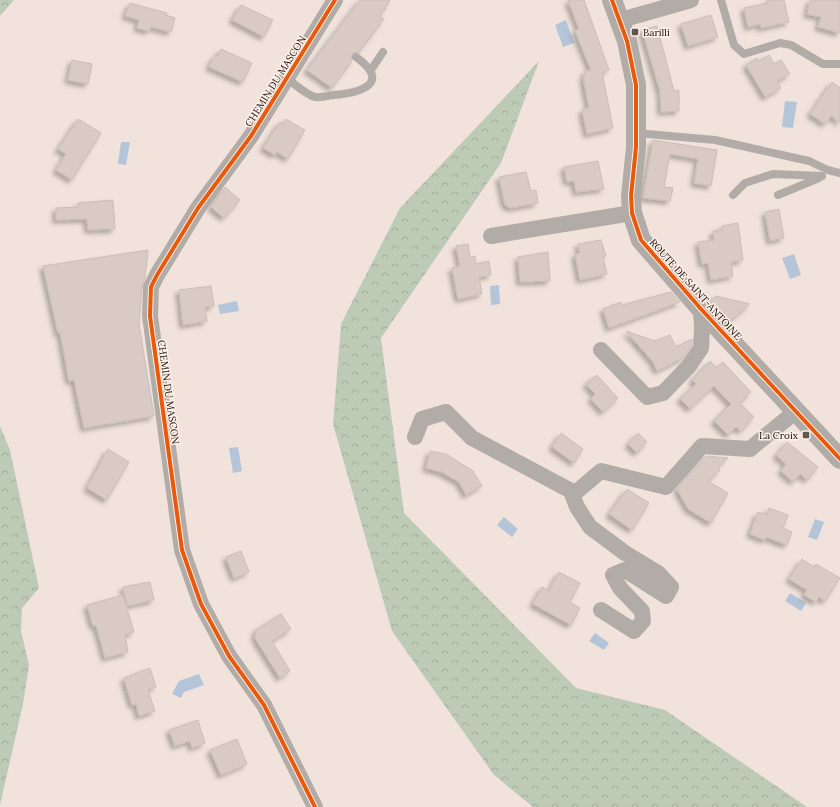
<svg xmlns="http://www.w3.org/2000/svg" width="840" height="807" font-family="Lora,serif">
	<defs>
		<pattern id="forest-crowns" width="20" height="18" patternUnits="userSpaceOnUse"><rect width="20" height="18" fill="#bdcab5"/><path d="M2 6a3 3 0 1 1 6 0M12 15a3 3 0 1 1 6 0" fill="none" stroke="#a2ac9a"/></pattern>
		<filter id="shadow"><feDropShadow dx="-3.5" dy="3.5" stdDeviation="2" flood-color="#0004"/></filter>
	</defs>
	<rect width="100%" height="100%" fill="#f1e3db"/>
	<g fill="url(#forest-crowns)">
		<path d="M0,0H14L0,16Z"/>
		<path d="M539,61L501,163L381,338L404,513L576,688L665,710L807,807H533L494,775L392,631L333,424L341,324L400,208Z"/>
		<path d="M0,426L10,450L39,588L22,608L21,631L29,665L23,704L0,805Z"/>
	</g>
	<g fill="#b4c4d9">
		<path d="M566,20L574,43L563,47L555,25Z"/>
		<path d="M785,101L797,102L793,128L782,127Z"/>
		<path d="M121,142H130L126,165L118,164Z"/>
		<path d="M794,254L801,275L790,279L782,258Z"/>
		<path d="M499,285L500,304L491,305L490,286Z"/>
		<path d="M237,301L239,311L220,314L218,305Z"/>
		<path d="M238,447L242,471L233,473L229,448Z"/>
		<path d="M504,517L518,529L512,537L497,525Z"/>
		<path d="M815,519L824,522L817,540L808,537Z"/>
		<path d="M790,593L806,603L801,611L785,601Z"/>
		<path d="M595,633L609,643L604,650L589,641Z"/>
		<path d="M199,674L204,685L184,692L181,698L172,694L179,681Z"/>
	</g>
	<g fill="#d9cac4" stroke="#c9beb9" filter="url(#shadow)">
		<path d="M360,0H390L380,17L384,19L359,52H355L352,54L351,58L352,61L332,88L307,70Z"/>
		<path d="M568,0H584L609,70L602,72L613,128L587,134L582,110L589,108L583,77H585L584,72L591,70L575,31L579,29Z"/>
		<path d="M767,0H784L789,22L761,28L760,24L748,27L744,8L768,3Z"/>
		<path d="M810,0H840V33L818,27L821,17L807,14Z"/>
		<path d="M130,3L167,13L166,15L175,18L171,32L151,27L149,31L137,28L139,20L125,16Z"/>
		<path d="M241,5L273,20L264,37L232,20Z"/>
		<path d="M711,15L718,37L688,46L681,24Z"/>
		<path d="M657,26L674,91L679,90V111L661,112L660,91L642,30Z"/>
		<path d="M221,49L252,63L243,82L209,67L215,55L218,56Z"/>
		<path d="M769,55L774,64L781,60L790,74L777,81L781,88L765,97L746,65L757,58L759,61Z"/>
		<path d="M72,60L92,64L88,84L68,80Z"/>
		<path d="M832,82L840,88V123L831,116L825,124L810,114Z"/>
		<path d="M78,119L101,133L72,180L56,170L66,154L58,149Z"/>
		<path d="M286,119L305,130L288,159L277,152L275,155L263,148L280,122L283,124Z"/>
		<path d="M653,140L717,150L711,186L694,183L698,159L670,154L664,187L673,188L670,201L643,198Z"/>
		<path d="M598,161L604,189L576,192L574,181L567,182L564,167Z"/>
		<path d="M526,172L531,191L536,190L538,203L511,208L505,205L499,177Z"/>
		<path d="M225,187L240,200L224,218L211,207Z"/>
		<path d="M113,200L115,229L88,230L87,219L56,220V208L78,207V203Z"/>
		<path d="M779,209L784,238L770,241L765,212Z"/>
		<path d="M738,223L743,260L731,262L733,276L711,280L708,263L702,264L698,242L714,240L713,231L722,230V226Z"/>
		<path d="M601,240L606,256L603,257L607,274L580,280L575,254L580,253L578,244Z"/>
		<path d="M468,244L470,257L475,256L476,264L489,261L491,275L479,277L482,294L458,299L452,268L460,266L456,246Z"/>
		<path d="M148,250L145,278L142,287L139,324L154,416L84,428L74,380L69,381L60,332L58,333L43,266Z"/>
		<path d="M548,252L550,281L520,282L518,257Z"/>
		<path d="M211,286L214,306L205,307L207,321L183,325L179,290Z"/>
		<path d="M671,292L680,302L609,328L603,309L621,302L622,305Z"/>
		<path d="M716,296L750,304L729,322L710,301Z"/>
		<path d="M626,331L655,341L670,335L676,347L692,339V345L683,358L657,371L653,362Z"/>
		<path d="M710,361L717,368L723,362L751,392L740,403L754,417L741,431L736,427L728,435L714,421L731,404L714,386L690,409L680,399L696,384L692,380Z"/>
		<path d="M597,375L618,398L603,412L591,399L595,394L586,384Z"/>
		<path d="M561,433L583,449L574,463L552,447Z"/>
		<path d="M638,433L647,442L637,453L628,444Z"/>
		<path d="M787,442L818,467L807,480L800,474L794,481H792L781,471L786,464L776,455Z"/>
		<path d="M108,449L129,462L107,500L87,488Z"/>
		<path d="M430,451L446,454L473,471L482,486L466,495L459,482L441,472L426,468Z"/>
		<path d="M706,456L728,458L718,467L720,470L708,481L728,493L711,523L688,509L677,489Z"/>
		<path d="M627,489L649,503L632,530L609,514Z"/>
		<path d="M769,508L788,515L783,528L792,532L787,545L766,537L765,540L750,534L758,512L767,515Z"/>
		<path d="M241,551L249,572L234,578L226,557Z"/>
		<path d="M802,559L814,567L816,564L840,578L825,601L819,597L816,602L804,595L807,590L789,579Z"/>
		<path d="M559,572L580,583L570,602L580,608L571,625L533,604L542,587L549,591Z"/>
		<path d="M150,582L154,600L127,606L123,587Z"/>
		<path d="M123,595L134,632L125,635L128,652L105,658L96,625L93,626L87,605Z"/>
		<path d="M281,614L291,629L272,641L290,671L280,678L255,638L256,630Z"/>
		<path d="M150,668L156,687L148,690L155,711L139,716L136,704L132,705L124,678Z"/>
		<path d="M198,720L205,743L192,748L190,741L175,746L169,730Z"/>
		<path d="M237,739L247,764L221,775L210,750Z"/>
	</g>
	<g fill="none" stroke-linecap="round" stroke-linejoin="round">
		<g stroke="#b2aca8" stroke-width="8">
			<path d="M721,0L734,45L744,54L780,43L791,45L823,64H840"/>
			<path d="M371,70L383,52"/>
			<path d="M286,78C294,83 306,95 315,97C320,98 328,96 333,95C361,93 392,83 356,57"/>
			<path d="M636,133L715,140L809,161L828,170L840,173"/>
			<path d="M733,195L745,183L773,174L822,176"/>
			<path d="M778,195L819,178"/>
		</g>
		<g stroke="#b2aca8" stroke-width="16">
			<path d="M621,20L691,0"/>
			<path d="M491,236L632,213"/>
			<path d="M601,350L647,397L663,393L689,366L701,348L702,328L701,309"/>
			<path d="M415,437L422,419L446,412L472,438L575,493L601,471L666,487L702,446L750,449L796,411"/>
			<path d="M571,491L577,507L590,527L625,553L658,573L671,587L666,596L625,570L613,575L620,588L642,611L643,621L634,631L601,610"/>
			<path d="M315,807L264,705L229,656L201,604L182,550L150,316L151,287L157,275L198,208L251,136L335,0"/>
		</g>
		<path stroke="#b2aca8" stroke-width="20" d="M612,0L627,41L636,85V147L631,196L632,213L641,240L701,309L840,459"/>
		<g stroke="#fff0e8" stroke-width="6">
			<g id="cycleway">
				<path d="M612,0L627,41L636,85V147L631,196L632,213L641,240L701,309L840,459"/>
				<path d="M315,807L264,705L229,656L201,604L182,550L150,316L151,287L157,275L198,208L251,136L335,0"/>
			</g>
		</g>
		<use href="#cycleway" stroke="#e8590c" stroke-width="4"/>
	</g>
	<g fill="#615751" stroke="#fff0e8" stroke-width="1.5">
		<rect x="631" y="28" width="8" height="8" rx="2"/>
		<rect x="802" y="431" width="8" height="8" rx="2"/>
	</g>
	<g text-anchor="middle" stroke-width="3" stroke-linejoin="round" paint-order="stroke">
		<g font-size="10" fill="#130c07" stroke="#fff0e8" text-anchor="start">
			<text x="643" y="36">Barilli</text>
			<text x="798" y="439" text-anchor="end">La Croix</text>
		</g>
		<g font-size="10" fill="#130c07" stroke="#fff0e8">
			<text transform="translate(275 81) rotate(-58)" y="4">CHEMIN DU MASCON</text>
			<text transform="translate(696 289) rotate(48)" y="4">ROUTE DE SAINT-ANTOINE</text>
			<text transform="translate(169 392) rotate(82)" y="4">CHEMIN DU MASCON</text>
		</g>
	</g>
</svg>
